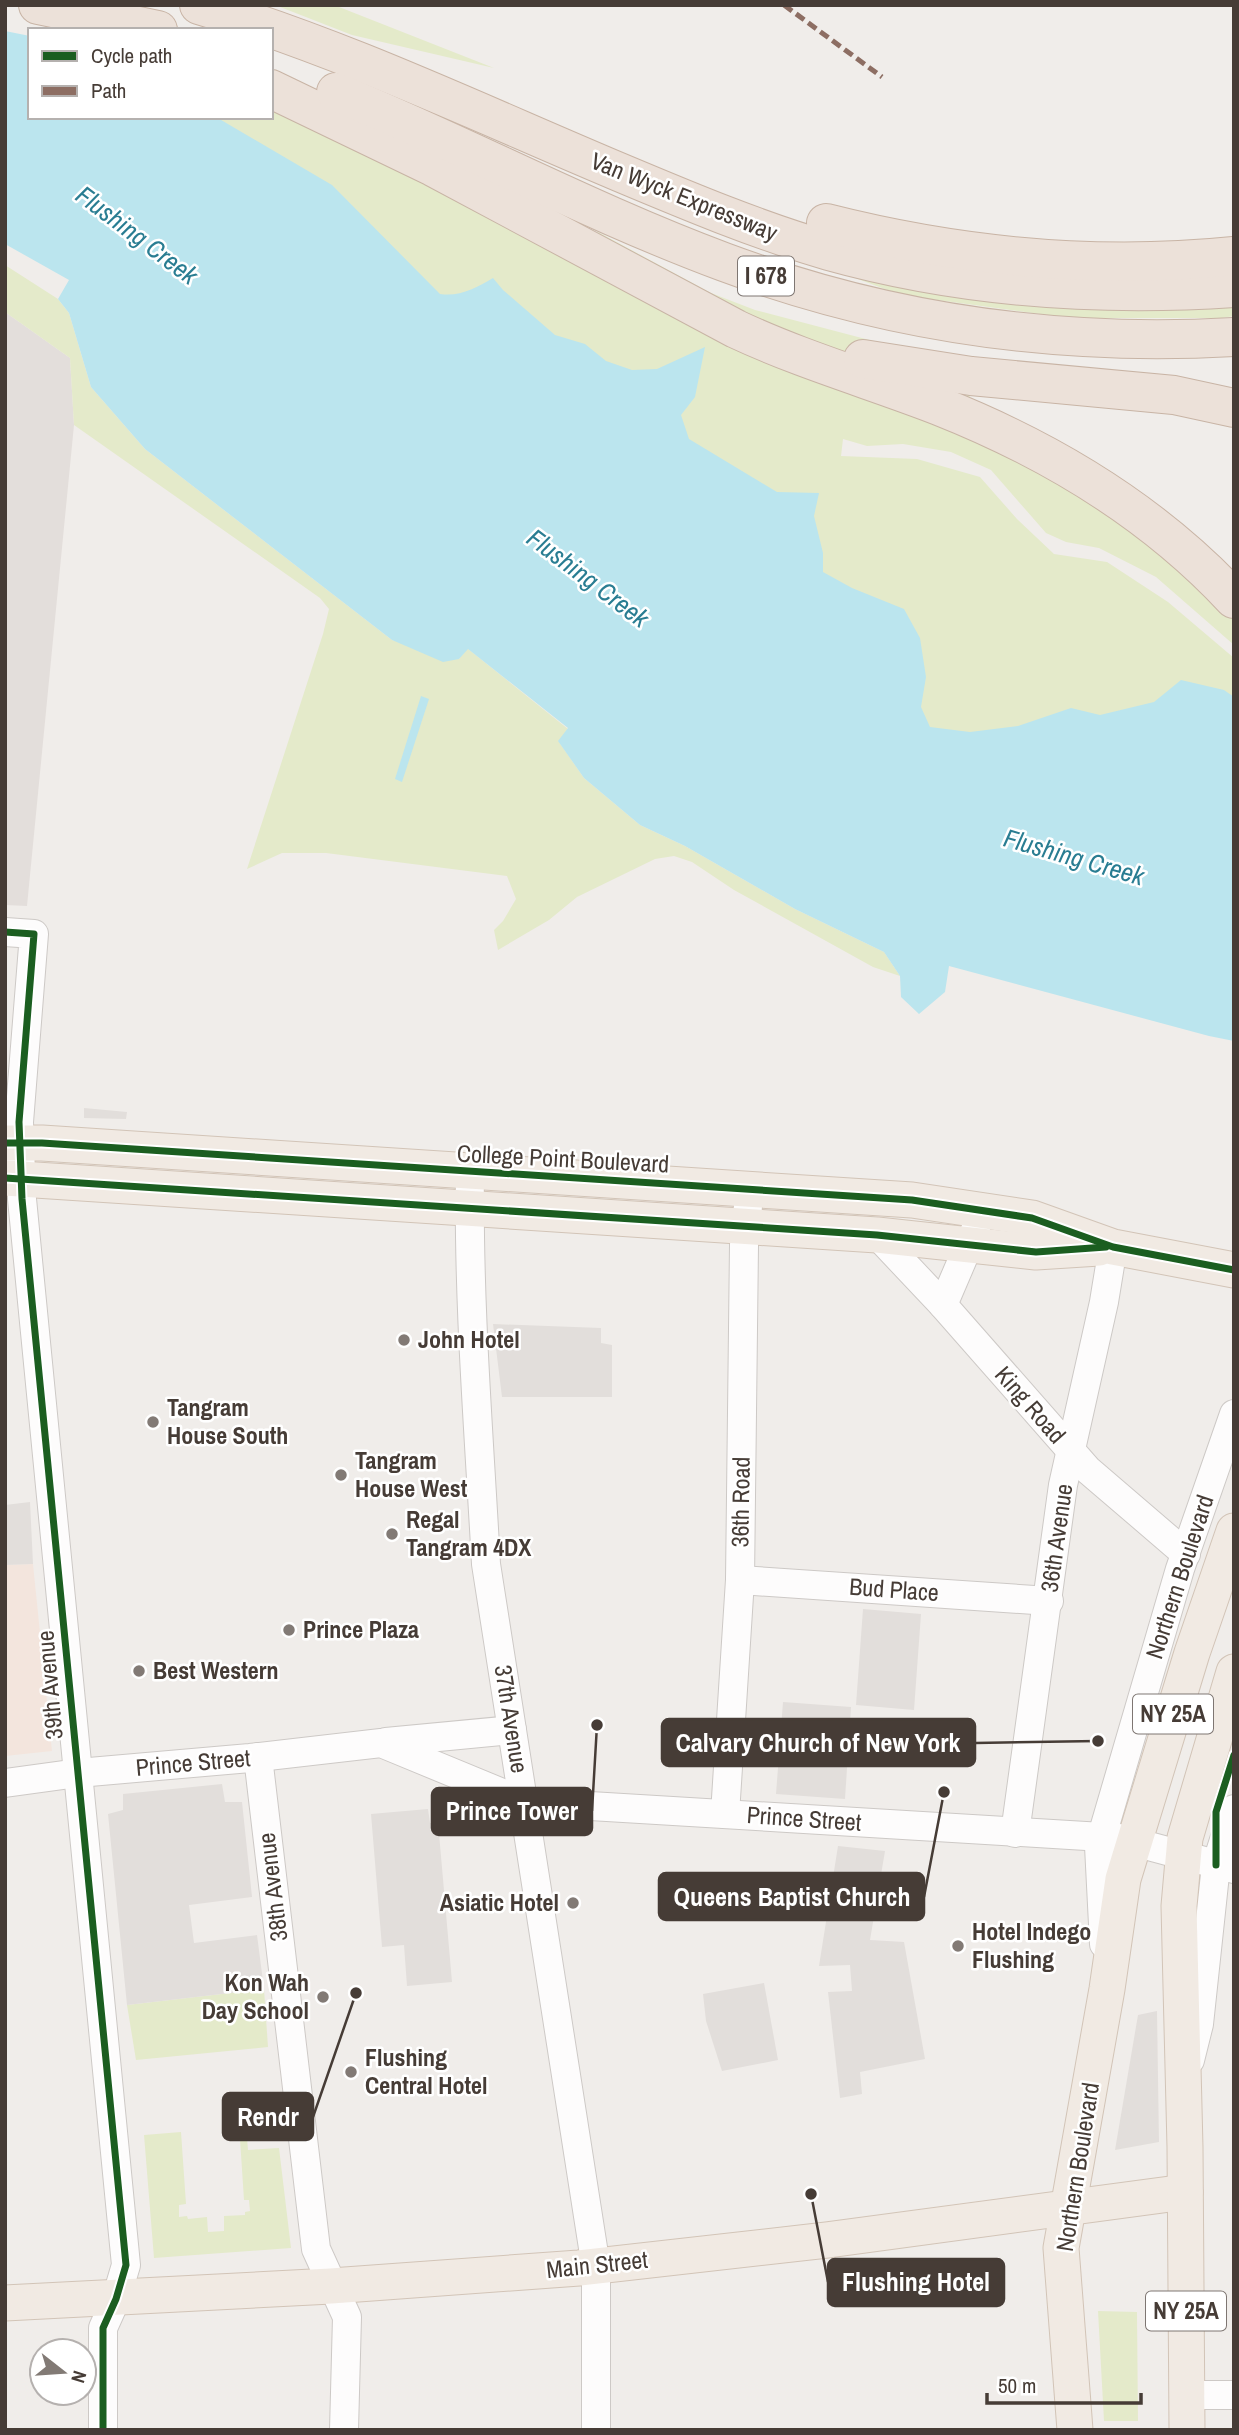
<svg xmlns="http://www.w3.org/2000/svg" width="1239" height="2435" font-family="'Archivo Narrow',sans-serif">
	<rect width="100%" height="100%" fill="#f0edea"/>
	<path fill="#f3e5dd" d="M33,1564L52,1751L5,1756V1565Z"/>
	<path fill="#e3dedb" d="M5,312L70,358L74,425L27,906L5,905Z"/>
	<g fill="#e4eaca">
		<path d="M275,5H334L494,68L352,35Z"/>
		<path d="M271,109L316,126L564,259L598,232L711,293L755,310L915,352L982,360L960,425L1046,466L1234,612V645L1156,577L1099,548L1066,542L1046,533L991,470L951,452L903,444L867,446L843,439L841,456L917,459L980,477L1017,519L1054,554L1107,562L1168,602L1234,658V745L932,748L464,320L172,117H271Z"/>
		<path d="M5,265L58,299L69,313L91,387L145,449L392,640L459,659L467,648L568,729L559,742L584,778L640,825L685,846L795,909L884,952L900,976L873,967L734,890L692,862L674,856L655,859L577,897L549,920L498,950L494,930L503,921L516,899L507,876L326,853H282L247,869L323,634L329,609L320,598L74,425L70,358L5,312Z"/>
		<path d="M847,275L1234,278V316L1222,318H1070L901,295Z"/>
		<path d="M264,1989L268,2047L136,2060L127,2005Z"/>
		<path d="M181,2132L186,2204L179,2205V2217L187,2216L188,2219L207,2217L208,2232L224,2231V2216L245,2215V2212L250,2211L249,2200H244L240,2139L247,2138L248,2150L279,2148L291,2248L154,2258L144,2135Z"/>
		<path d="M1098,2311L1137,2312L1138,2421H1104Z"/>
	</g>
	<g fill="#e2dedb">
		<path d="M84,1108L127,1112L126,1119L84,1118Z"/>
		<path d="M493,1324L601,1328V1343L612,1345V1397H502Z"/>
		<path d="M30,1502L33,1564L5,1565V1505Z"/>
		<path d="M863,1609L921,1614L914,1710L856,1705Z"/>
		<path d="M783,1702L851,1707L845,1799L776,1794Z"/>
		<path d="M222,1784L225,1802H242L252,1897L189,1905L194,1943L257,1935L264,1989L127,2005L108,1814L123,1810V1794Z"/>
		<path d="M428,1809L430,1823L438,1822L452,1982L407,1986L404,1945L382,1947L371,1814Z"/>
		<path d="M838,1846L885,1851L870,1940L904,1942L925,2059L860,2072L862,2094L840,2098L828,1992L852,1991L850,1965L819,1966Z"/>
		<path d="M764,1983L778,2060L722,2071L706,2021L703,1994Z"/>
		<path d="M1157,2011L1159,2142L1115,2150L1138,2015Z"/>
	</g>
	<g fill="#bbe5ee">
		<path d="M5,5L30,30V117H216L332,185L440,294C460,297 476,288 493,278L503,290L555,335L585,344L606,361L632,370L657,369L705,347L695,397L681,415L689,439L777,492L819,493L814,516L823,553V572L852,588L904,609L920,638L926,677L921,707L930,727L970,732L1018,726L1071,708L1100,715L1154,702L1181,680L1224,690L1234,697V1041L1209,1036L949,966L945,992L919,1014L901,997L900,976L884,952L795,909L685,846L640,825L584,778L558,741L568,728L468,649L459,659L443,662L392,640L145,449L91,387L69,313L58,299L69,280L5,244Z"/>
		<path d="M421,696L429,699L402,782L395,779Z"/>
	</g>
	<path fill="#f0edea" d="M5,5H48L78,30H30V36L5,31Z"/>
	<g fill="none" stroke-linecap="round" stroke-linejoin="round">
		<g stroke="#cdc9c6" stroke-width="30">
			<g id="minor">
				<path d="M5,932L34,934L19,1122L22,1199L126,2265L116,2299L103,2328V2430"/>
				<path d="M470,1172C468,1303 479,1434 486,1564L596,2267V2430"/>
				<path d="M877,1235L943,1305L1088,1470L1186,1554"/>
				<path d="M943,1305L976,1228"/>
				<path d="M740,1580L1049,1601"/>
				<path d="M386,1742L512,1730"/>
				<path d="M258,1757L316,2249L347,2317L344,2430"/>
				<path d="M5,1783L78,1773L250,1758L381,1743L524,1802L1119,1838L1234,1869"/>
				<path d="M725,1814L740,1580L744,1245L748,1206"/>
				<path d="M1015,1833L1063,1485L1104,1302L1113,1247"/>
				<path d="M1104,1944L1099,1846L1180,1569L1234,1414"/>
				<path d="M1190,2060L1199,2024L1216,1865L1234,1809"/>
				<path d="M1187,2395H1234"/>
			</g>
		</g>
		<g stroke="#d2c4b7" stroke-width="37">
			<g id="major">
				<path d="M5,1143H42L912,1200L1032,1218L1113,1247L1234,1270"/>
				<path d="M5,1178L877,1235L1036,1252L1099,1248"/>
				<path d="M5,2303L331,2286L579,2268L827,2240L1185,2192"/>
				<path d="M1075,2430L1061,2248L1107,1989L1123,1879L1192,1653L1234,1531"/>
				<path d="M1187,2430L1185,2147L1179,1906L1185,1838L1234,1672"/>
			</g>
		</g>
		<g stroke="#c8b4a5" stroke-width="40">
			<g id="highway">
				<path d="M38,5L158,30"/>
				<path d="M199,5C343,48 481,114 619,172C688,201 757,230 829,251C961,288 1097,297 1234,288"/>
				<path d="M271,89L433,167L736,329C802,360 872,380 939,406C1050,450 1152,511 1234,599"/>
				<path d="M336,92C467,146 592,213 724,262C888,323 1060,347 1234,337"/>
				<path d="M826,223C960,257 1096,270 1234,256"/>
				<path d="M863,359L971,376L1174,395L1234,408"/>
			</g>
		</g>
		<use href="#minor" stroke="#fdfcfc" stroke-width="28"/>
		<use href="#major" stroke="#f1eae3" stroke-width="35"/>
		<use href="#highway" stroke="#ece1d9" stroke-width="38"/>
		<path stroke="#8d6e63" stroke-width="5" stroke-dasharray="10 5" stroke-linecap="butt" d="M784,5L882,77"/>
		<g stroke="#fff" stroke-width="11">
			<g id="cycleway">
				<path d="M5,932L34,934L19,1122L22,1199L126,2265L116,2299L103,2328V2430"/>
				<path d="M5,1143H42L912,1200L1032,1218L1113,1247L1234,1270"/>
				<path d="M5,1178L877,1235L1036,1252L1106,1247"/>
				<path d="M1216,1865V1812L1234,1755"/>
			</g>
		</g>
		<use href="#cycleway" stroke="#1b5e20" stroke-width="7"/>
	</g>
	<g fill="#827a75" stroke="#fff" stroke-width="2.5">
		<circle cx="404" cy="1340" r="7"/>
		<circle cx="153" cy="1422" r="7"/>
		<circle cx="341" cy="1475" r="7"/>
		<circle cx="392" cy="1534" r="7"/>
		<circle cx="289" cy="1630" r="7"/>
		<circle cx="139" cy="1671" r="7"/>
		<circle cx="573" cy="1903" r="7"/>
		<circle cx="958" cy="1946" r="7"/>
		<circle cx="323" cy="1997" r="7"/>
		<circle cx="351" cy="2072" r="7"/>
	</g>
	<g text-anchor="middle" stroke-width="5" stroke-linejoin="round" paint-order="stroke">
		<g fill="#fff" stroke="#7e7672" stroke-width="2">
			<rect x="738" y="256.5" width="56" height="39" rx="5"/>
			<rect x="1133" y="1694.5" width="80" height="39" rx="5"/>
			<rect x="1146" y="2291.5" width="80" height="39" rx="5"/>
		</g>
		<g font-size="23" font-weight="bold" fill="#463c36">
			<text x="766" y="284">I 678</text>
			<text x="1173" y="1722">NY 25A</text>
			<text x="1186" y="2319">NY 25A</text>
		</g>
		<g font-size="24" fill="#463c36" stroke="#fff">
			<text transform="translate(684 197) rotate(22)" y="8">Van Wyck Expressway</text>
			<text transform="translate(563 1159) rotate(3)" y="8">College Point Boulevard</text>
			<text transform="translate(1030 1405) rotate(49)" y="8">King Road</text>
			<text transform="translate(741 1502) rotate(-89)" y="8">36th Road</text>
			<text transform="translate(1057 1538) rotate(-82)" y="8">36th Avenue</text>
			<text transform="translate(1180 1577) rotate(-72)" y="8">Northern Boulevard</text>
			<text transform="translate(894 1590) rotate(4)" y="8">Bud Place</text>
			<text transform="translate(50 1685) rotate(-95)" y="8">39th Avenue</text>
			<text transform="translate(511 1719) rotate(81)" y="8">37th Avenue</text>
			<text transform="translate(193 1763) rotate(-5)" y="8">Prince Street</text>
			<text transform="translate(804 1819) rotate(4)" y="8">Prince Street</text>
			<text transform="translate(273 1887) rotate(-97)" y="8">38th Avenue</text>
			<text transform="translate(1078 2167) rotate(-81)" y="8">Northern Boulevard</text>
			<text transform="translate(597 2265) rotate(-6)" y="8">Main Street</text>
		</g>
		<g font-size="24" font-weight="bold" fill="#463c36" stroke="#fff" text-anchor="start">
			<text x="418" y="1348">John Hotel</text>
			<text x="167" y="1416">Tangram<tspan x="167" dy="28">House South</tspan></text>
			<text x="355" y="1469">Tangram<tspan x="355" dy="28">House West</tspan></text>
			<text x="406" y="1528">Regal<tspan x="406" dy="28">Tangram 4DX</tspan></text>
			<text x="303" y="1638">Prince Plaza</text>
			<text x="153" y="1679">Best Western</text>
			<text x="559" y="1911" text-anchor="end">Asiatic Hotel</text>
			<text x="972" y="1940">Hotel Indego<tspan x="972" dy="28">Flushing</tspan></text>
			<text x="309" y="1991" text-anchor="end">Kon Wah<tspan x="309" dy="28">Day School</tspan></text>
			<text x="365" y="2066">Flushing<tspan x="365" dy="28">Central Hotel</tspan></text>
		</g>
		<g font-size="26" font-style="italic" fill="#297d92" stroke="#fff">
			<text transform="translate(137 235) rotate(37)" y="9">Flushing Creek</text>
			<text transform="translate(588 578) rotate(37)" y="9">Flushing Creek</text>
			<text transform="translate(1074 857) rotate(16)" y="9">Flushing Creek</text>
		</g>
	</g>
	<path fill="none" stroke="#463c36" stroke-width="2.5" d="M1098 1741L975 1743M597 1725L592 1811M944 1792L924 1897M356 1993L313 2117M811 2194L828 2282"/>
	<g fill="#463c36" stroke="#fff" stroke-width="2.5">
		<circle cx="1098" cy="1741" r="7"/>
		<circle cx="597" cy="1725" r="7"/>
		<circle cx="944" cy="1792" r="7"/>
		<circle cx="356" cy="1993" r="7"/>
		<circle cx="811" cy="2194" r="7"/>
	</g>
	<g fill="#463c36" stroke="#463c36" stroke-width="2.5">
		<rect x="662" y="1719" width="313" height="47" rx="7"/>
		<rect x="432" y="1788" width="160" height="47" rx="7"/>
		<rect x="659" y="1873" width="265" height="47" rx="7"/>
		<rect x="223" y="2093" width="90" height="47" rx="7"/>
		<rect x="828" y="2259" width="176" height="47" rx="7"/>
	</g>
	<g font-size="26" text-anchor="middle" font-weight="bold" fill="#fff">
		<text x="818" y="1752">Calvary Church of New York</text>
		<text x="512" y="1820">Prince Tower</text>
		<text x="792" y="1906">Queens Baptist Church</text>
		<text x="268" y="2126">Rendr</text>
		<text x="916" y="2291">Flushing Hotel</text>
	</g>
	<rect width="1239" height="2435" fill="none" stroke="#463c36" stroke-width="14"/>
	<rect x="28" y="28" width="245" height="91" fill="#ffffff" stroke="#b5b1af" stroke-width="2"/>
	<rect x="42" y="51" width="35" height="10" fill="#1b5e20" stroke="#b5b1af" stroke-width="2"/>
	<text x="91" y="63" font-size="21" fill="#463c36">Cycle path</text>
	<rect x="42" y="86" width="35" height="10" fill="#8d6e63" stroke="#b5b1af" stroke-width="2"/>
	<text x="91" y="98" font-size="21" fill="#463c36">Path</text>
	<g transform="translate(63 2372) rotate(107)"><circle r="33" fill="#ffffff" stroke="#b5b1af" stroke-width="2"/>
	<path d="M0-5L12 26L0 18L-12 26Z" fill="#827a75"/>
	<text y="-10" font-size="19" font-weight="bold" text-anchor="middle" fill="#463c36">N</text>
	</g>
	<path d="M987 2393v10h154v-10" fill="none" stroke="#463c36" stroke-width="3.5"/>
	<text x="998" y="2393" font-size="21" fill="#463c36" stroke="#ffffff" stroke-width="5" paint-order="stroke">50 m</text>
</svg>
